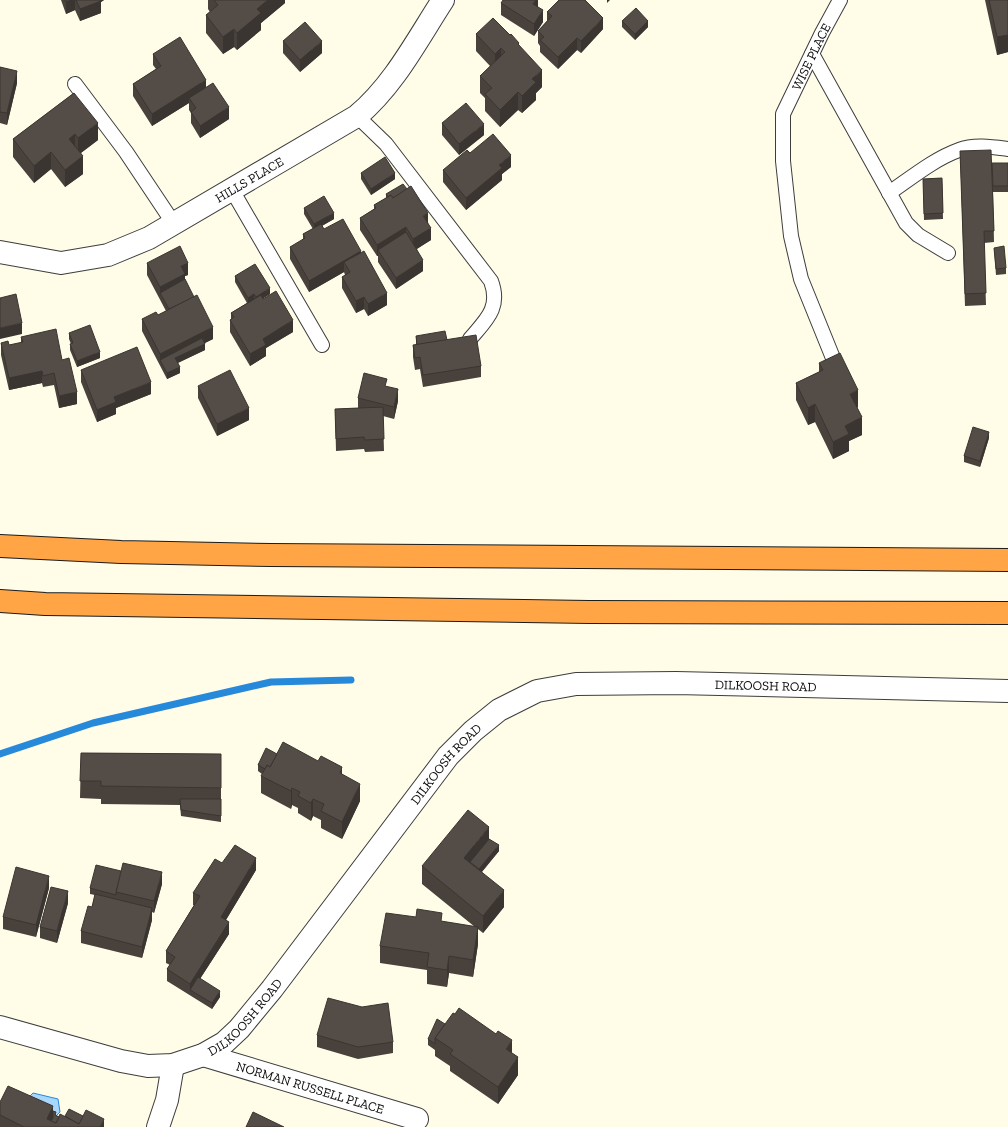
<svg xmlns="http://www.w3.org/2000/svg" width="1008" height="1127" font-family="'Zilla Slab',serif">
	<rect width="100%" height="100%" fill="#fffce8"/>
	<path fill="#a7d7fc" stroke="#2789da" d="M33,1093L58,1099L60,1112L56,1116L30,1096Z"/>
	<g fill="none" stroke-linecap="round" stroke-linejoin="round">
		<path stroke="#2789da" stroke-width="7" d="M0,754L93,723L271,682L351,680"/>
		<g stroke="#3d3d3d" stroke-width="16">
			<g id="lane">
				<path d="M812,54L906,223L918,235L948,253"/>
				<path d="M75,84L126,152L174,224"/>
				<path d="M357,116L386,144L491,281C501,308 486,320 470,339"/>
				<path d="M232,190L322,345"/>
				<path d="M889,193C911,178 934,159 959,150C974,144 993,147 1008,149"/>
				<path id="s1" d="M835,363L801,279L791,236L783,161V114L822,33L840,0"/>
			</g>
		</g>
		<g stroke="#3d3d3d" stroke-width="24">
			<g id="street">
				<path id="s2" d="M0,252L61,263L108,255L149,238L357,116C394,85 417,40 443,0"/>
				<path id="s3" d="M0,1027L121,1061L148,1066L173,1065L203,1055L224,1043L239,1029L272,989L448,756L473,731L499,710L537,691L576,684L676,683L1008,691"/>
				<path id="s4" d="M203,1055L417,1119"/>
				<path d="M158,1127L167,1100L173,1065"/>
			</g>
		</g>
		<g stroke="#1b1b1b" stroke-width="24">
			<g id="highway">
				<path d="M0,546L121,552L271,555L1008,560"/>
				<path d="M0,601L45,604L589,612L1008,613"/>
			</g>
		</g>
		<use href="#lane" stroke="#fff" stroke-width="14"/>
		<use href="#street" stroke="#fff" stroke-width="22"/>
		<use href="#highway" stroke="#ffa546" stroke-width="22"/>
	</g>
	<g fill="#48413c">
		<path d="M61,0H104L101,2V13L80,21L75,10L66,14Z"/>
		<path d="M208,0H285V3L261,23V30L237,50L234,47L223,54L206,33V15L210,12L208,9Z"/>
		<path d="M538,0V7L543,22L534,36L501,15V3Z"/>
		<path d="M985,0H1008V52L997,55Z"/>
		<path d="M547,12L603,29L581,53L577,50L558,69L540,52V46L538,43V31L547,21Z"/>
		<path d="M622,21L648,27L635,40L622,27Z"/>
		<path d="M476,34L519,46L542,87L536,93V100L522,113L518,110L500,127L485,111V98L480,93V76L490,66L476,51Z"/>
		<path d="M283,41L322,53L300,72L283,53Z"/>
		<path d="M153,54L206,87L229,119L200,138L191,123V113L189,110V103L152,126L133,96V84L156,69L153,65Z"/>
		<path d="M0,67L17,83L7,125L0,123Z"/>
		<path d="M74,93L98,140L81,153L83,174L65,187L51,169L34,183L13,157V139Z"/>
		<path d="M442,123L484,135L459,155L442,135Z"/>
		<path d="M960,151L992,164L1008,163V192H993L994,242L984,243L986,305L965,306Z"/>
		<path d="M470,153L511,167L502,174V180L466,210L443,182V170Z"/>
		<path d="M361,173L395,179L371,195L361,179Z"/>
		<path d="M942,178L943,219L924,220L923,179Z"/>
		<path d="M386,194L428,222L431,240L417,249L423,271L396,289L378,262V256H377L360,230V218L374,209V205L386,198Z"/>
		<path d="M304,208L334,219L322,226L324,229L361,253L387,305L368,316L364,309L356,313L342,288V277L345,275L344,272L309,292L290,259V247L303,240V234L313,229L304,214Z"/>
		<path d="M994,248L1006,268V274L996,275Z"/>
		<path d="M147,263L188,275L185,276V279L213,339L205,343V350L178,363L180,373L167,379L142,331V319L158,315L166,311L147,275Z"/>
		<path d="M235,276L270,294L263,298L293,332L266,348V356L250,366L230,332V320L231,319V313L247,303L235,282Z"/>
		<path d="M69,333L100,358L77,367L70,350V344H71L69,339Z"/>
		<path d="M416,336L447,340L481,366V377L423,387L420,369L415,370L413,357V345H416Z"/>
		<path d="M21,337L62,360L77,404L59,408L54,385L43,387L42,383L9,390L1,355V343L9,345L21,343Z"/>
		<path d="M819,363L858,407L857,408L862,435L849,441V451L833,459L815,422L808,425L796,400V383L819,372Z"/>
		<path d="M81,370L151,394L116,408V414L97,422L81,382Z"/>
		<path d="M198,386L249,420L217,436L198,398Z"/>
		<path d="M387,387L398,401L394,419L383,416L384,451L365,452L364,449L336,451L335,409L358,408V398Z"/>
		<path d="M989,438L980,467L964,462V456Z"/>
		<path d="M81,753L221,754V822L181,816L180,805L101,804V799L80,798Z"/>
		<path d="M277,754L342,774L360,801L342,839L321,828V820L313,816L311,821L298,813V808L292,805L291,809L261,793V776L262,774L258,771V765Z"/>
		<path d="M489,839L499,851L482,872L504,907L483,933L478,929V944L473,977L449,973L447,987L427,984V970L380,963V946L416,917L475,927L422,884V866Z"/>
		<path d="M222,863L256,870L226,920L229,934L200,979L220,997L212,1009L167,981V969L170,965L166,963V951L194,905H193V893Z"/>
		<path d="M162,884L154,913L152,912V920L142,958L81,943V931L92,907L95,895L90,894V888Z"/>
		<path d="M49,888L36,937L3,929V917Z"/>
		<path d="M68,903L57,943L40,938V927Z"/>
		<path d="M445,1024L512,1053L518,1075L498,1104L450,1071V1066L435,1056V1050L428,1045V1039Z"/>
		<path d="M317,1035L393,1042V1053L358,1059L317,1047Z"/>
		<path d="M0,1102L53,1111L56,1115L59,1117L65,1116L104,1127H0Z"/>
	</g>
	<g fill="#3b3531">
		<path d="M72,0H75V10L66,14V2Z"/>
		<path d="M97,0H104L101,2V13L80,21V9Z"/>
		<path d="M268,0H285V3L261,23V30L237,50V33L257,9Z"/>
		<path d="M536,0H538V9L533,4Z"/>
		<path d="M607,0H610L607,3Z"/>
		<path d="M543,10V22L534,36V24Z"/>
		<path d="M603,18V29L581,53V41Z"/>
		<path d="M648,21V27L635,40V34Z"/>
		<path d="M234,29V47L223,54V37Z"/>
		<path d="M1008,35V52L997,55V37Z"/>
		<path d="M577,38V50L558,69V57Z"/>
		<path d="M322,41V53L300,72V60Z"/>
		<path d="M501,48V66L495,71V54Z"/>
		<path d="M542,70V87L536,93V100L522,113V96L532,79Z"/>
		<path d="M17,71V83L7,125V113Z"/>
		<path d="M206,80V92L189,98V103L152,126V114Z"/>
		<path d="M518,92V110L500,127V110Z"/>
		<path d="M229,107V119L200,138V126Z"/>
		<path d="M98,123V140L78,155V138Z"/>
		<path d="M484,124V135L459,155V144Z"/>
		<path d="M75,134V151L69,139Z"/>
		<path d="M51,152V169L34,183V166Z"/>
		<path d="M511,155V167L502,174V180L466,210V198L499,165Z"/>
		<path d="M83,156V174L65,187V170Z"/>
		<path d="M395,173V179L371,195V189Z"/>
		<path d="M334,213V219L314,230V224Z"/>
		<path d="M428,213V224L423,216Z"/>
		<path d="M406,227V239L378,250V256H377V245Z"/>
		<path d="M431,228V240L413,251V239Z"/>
		<path d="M361,251V263L344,262V272L309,292V281Z"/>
		<path d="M423,260V271L396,289V278Z"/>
		<path d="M188,263V275L185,276V285L160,293V287L181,266Z"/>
		<path d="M270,288V294L256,303V297Z"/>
		<path d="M387,293V305L368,316V304Z"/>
		<path d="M254,294V300L248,304V298Z"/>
		<path d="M364,297V309L356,313V301Z"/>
		<path d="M293,320V332L266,348V356L250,366V354L263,339Z"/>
		<path d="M22,323V334L0,339V328Z"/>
		<path d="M213,327V339L162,364L160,360V354Z"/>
		<path d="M205,344V350L175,364V358Z"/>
		<path d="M100,352V358L77,367V361Z"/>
		<path d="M180,367V373L167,379V373Z"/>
		<path d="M42,371V383L9,390V378Z"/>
		<path d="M151,382V394L116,408V414L97,422V410L114,397Z"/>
		<path d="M398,389V401L394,419V407Z"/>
		<path d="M858,390V407L850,411V394Z"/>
		<path d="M77,392V404L59,408V396Z"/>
		<path d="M815,404V422L808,425V408Z"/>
		<path d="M249,408V420L217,436V424Z"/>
		<path d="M862,417V435L849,441V451L833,459V442L845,426Z"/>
		<path d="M989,432V438L980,467V461Z"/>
		<path d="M342,767V784L340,773Z"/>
		<path d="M360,784V801L342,839V822Z"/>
		<path d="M292,788V805L291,809V791Z"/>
		<path d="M313,799V816L311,821V803Z"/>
		<path d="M489,827V845L464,869V858Z"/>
		<path d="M499,845V851L473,882V876Z"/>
		<path d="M256,858V870L221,928V917Z"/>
		<path d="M162,872V884L154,913V901Z"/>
		<path d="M49,876V888L36,937V925Z"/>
		<path d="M504,890V907L483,933V916Z"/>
		<path d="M68,891V903L57,943V931Z"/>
		<path d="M152,908V920L142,958V947Z"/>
		<path d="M229,922V934L192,991L190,990V984Z"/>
		<path d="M478,927V944L473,977V960Z"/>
		<path d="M449,956V973L447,987V970Z"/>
		<path d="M220,991V997L212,1009V1003Z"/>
		<path d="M512,1040V1057L506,1049Z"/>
		<path d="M518,1057V1075L498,1104V1087Z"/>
		<path d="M53,1106V1124L47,1119Z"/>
		<path d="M104,1119V1127H100Z"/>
	</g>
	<g fill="#544c46" stroke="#3b3531">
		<path d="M65,0H72L66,2Z"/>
		<path d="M76,0H100L101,1L80,9Z"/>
		<path d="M214,0H268L257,9L261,13L237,33L234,29L223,37L206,15L218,5Z"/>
		<path d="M503,0H536L533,4L543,10L534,24L501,3Z"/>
		<path d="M559,0H585L603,18L581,41L577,38L558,57L540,40L544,37L538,31L552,16L547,12Z"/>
		<path d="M989,0H1008V35L997,37Z"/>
		<path d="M636,8L648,21L635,34L622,21Z"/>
		<path d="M493,18L510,35L511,34L519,43L518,44L542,70L532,79L536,82L522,96L518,92L500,110L485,94L492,88L480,76L505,52L501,48L495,54L476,34Z"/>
		<path d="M305,22L322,41L300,60L283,41Z"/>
		<path d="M180,37L206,80L152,114L133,84L161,66L153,54Z"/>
		<path d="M0,67L17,71L7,113L0,112Z"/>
		<path d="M213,83L229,107L200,126L191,112L196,108L189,98Z"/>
		<path d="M74,93L98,123L78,138L75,134L69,139L83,156L65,170L51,152L34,166L13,139Z"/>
		<path d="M466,103L484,124L459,144L442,123Z"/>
		<path d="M493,134L511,155L499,165L502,168L466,198L443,170L467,150L470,153Z"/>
		<path d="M991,150L994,231H984L986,293L965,294L960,151Z"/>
		<path d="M385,157L395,173L371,189L361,173Z"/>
		<path d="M992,163H1008V186H993Z"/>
		<path d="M942,178L943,213L924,214L923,179Z"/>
		<path d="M403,184L407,189L393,198L391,195L388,197L386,194Z"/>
		<path d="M411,186L428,213L423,216L431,228L413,239L406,227L377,245L360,218L376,208L374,205L391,195L393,198Z"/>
		<path d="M324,196L334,213L314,224L304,208Z"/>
		<path d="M343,219L361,251L309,281L290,247L305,238L303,234L321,224L324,229Z"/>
		<path d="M406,232L423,260L396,278L378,250Z"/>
		<path d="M180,246L188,263L181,266L185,274L160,287L147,263Z"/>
		<path d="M1004,246L1006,268L996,269L994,248Z"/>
		<path d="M364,251L387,293L368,304L364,297L356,301L342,277L350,272L344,262Z"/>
		<path d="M255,264L270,288L256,297L254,294L248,298L235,276Z"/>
		<path d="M185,279L194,297L169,309L160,293Z"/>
		<path d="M276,291L293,320L263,339L266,345L250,354L230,320L234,317L231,313L261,295L263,299Z"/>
		<path d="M16,294L22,323L0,328V298Z"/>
		<path d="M197,295L213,327L160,354L142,319L156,312L158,315Z"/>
		<path d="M90,325L100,352L77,361L70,344L73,343L69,333Z"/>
		<path d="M56,329L62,360L69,358L77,392L59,396L54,373L43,376L42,371L9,378L1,343L8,341L9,345L23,342L21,337Z"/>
		<path d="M445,331L447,340L417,345L416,336Z"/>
		<path d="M476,335L481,366L423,375L420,357L415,358L413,345Z"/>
		<path d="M202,338L205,344L175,358L180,367L167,373L160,360Z"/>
		<path d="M137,347L151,382L114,397L116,402L97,410L81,370Z"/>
		<path d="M840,353L858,390L850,394L862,417L845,426L849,434L833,442L815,404L808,408L796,383L823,370L819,363Z"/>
		<path d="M230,370L249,408L217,424L198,386Z"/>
		<path d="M364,373L387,379L385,386L398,389L394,407L358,398Z"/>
		<path d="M383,407L384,439L365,440L364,437L336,439L335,409Z"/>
		<path d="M973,427L989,432L980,461L964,456Z"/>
		<path d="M283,742L318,761L321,756L342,767L340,773L360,784L342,822L321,811L324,804L313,799L311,803L298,796L300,792L292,788L291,791L261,776L267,765L270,767Z"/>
		<path d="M266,748L277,754L270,767L267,765L265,769L258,765Z"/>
		<path d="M81,753L221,754V788L101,786V781H80Z"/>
		<path d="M180,799H221V816L181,810Z"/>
		<path d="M468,810L489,827L464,858L504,890L483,916L422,866Z"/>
		<path d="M489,839L499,845L479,869L470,862Z"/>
		<path d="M235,845L256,858L221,917L229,922L190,984L167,969L175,957L166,951L200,896L193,893L215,859L222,863Z"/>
		<path d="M123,863L162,872L154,901L116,892Z"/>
		<path d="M96,865L121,871L116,892V895L90,888Z"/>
		<path d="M16,867L49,876L36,925L3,917Z"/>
		<path d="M51,887L68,891L57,931L40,927Z"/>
		<path d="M95,894L152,908L142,947L81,931L88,906L92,907Z"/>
		<path d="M417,909L442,913L441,921L478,927L473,960L449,956L447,970L427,967L429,953L380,946L386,913L416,917Z"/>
		<path d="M198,977L220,991L212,1003L190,990Z"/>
		<path d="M328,998L362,1007L388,1003L393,1042L358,1047L317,1035Z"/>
		<path d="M459,1008L496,1034L498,1031L512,1040L506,1049L518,1057L498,1087L450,1054L453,1050L435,1038L453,1013L455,1014Z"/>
		<path d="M437,1019L445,1024L435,1038V1044L428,1039Z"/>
		<path d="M8,1086L53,1106L47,1119L56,1123L60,1114L79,1124L86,1110L104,1119L100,1127H24L0,1115V1102Z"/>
		<path d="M69,1109L83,1116L79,1124L65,1116Z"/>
		<path d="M53,1111L56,1112L55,1115L59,1117L56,1123L51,1121L53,1118Z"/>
		<path d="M253,1112L284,1127H246Z"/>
	</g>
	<g text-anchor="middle" stroke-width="4" stroke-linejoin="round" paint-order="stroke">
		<g font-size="13" fill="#0a0a0a" stroke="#fff">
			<text dy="5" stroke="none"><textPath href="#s1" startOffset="321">WISE PLACE</textPath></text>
			<text dy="5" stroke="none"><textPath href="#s2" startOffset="270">HILLS PLACE</textPath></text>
			<text dy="5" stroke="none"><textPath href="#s3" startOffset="939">DILKOOSH ROAD</textPath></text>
			<text dy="5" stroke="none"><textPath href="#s3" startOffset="591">DILKOOSH ROAD</textPath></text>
			<text dy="5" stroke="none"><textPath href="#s3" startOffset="267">DILKOOSH ROAD</textPath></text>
			<text dy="5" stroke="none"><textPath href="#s4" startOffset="112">NORMAN RUSSELL PLACE</textPath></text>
		</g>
	</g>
</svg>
